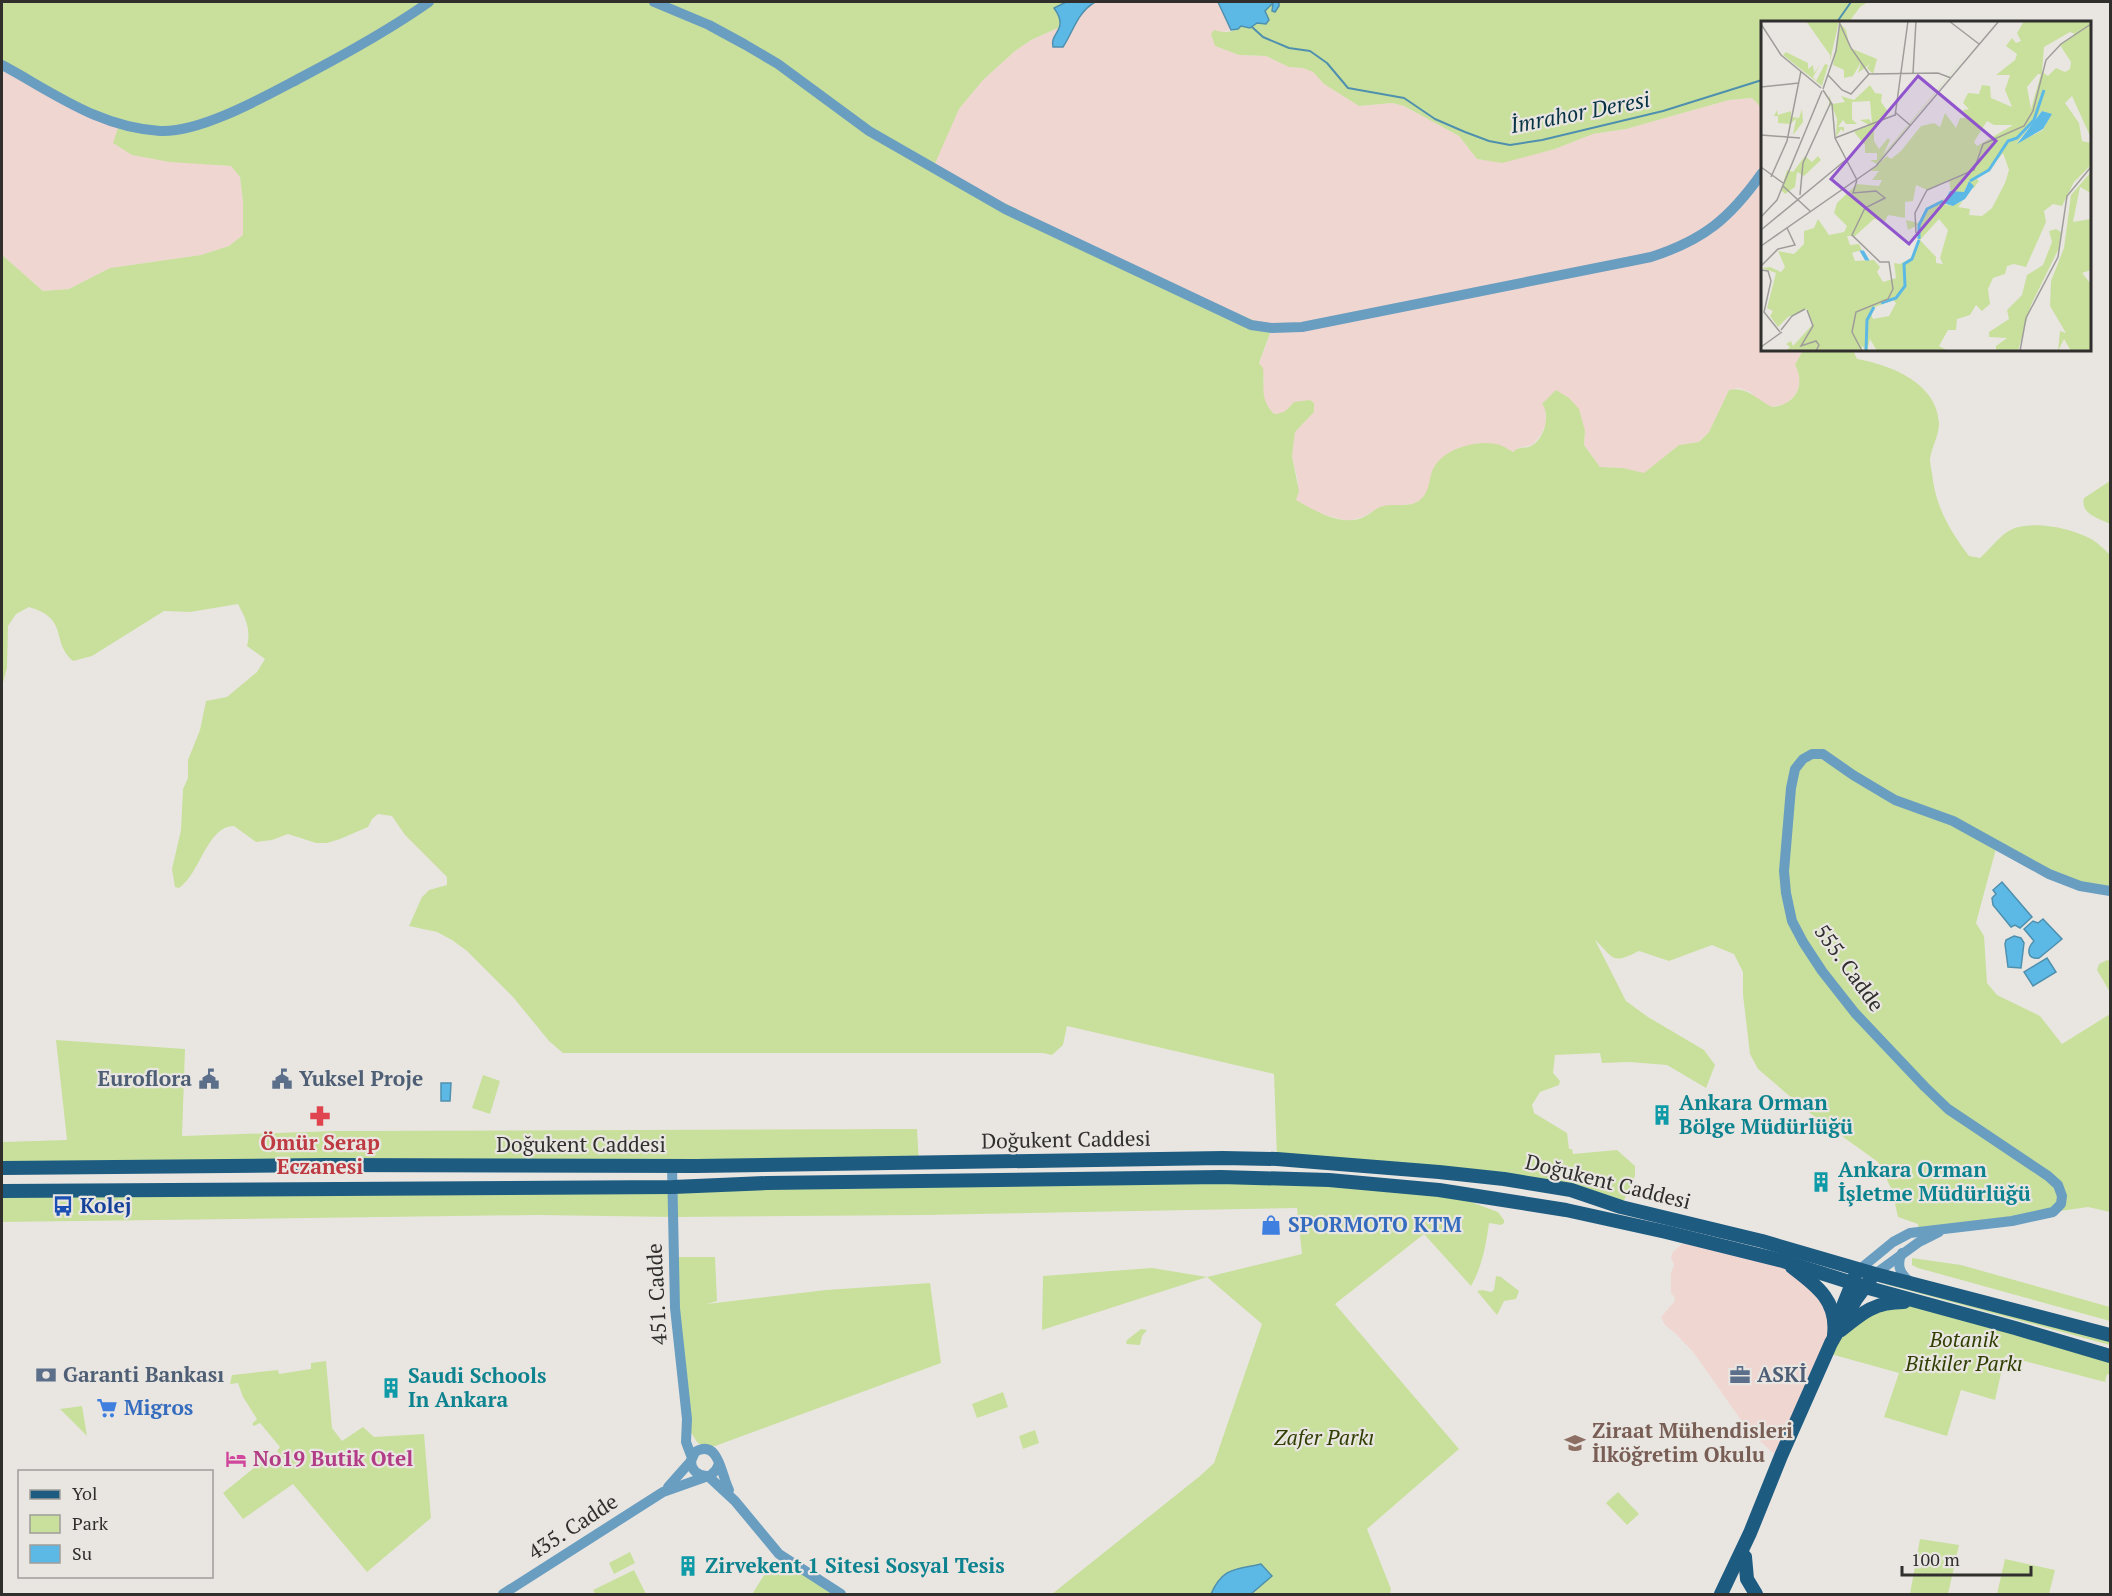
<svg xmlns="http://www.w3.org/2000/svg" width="2112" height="1596" font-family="'PT Serif',serif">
	<rect width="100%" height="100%" fill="#e9e6e2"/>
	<g fill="#f0d6d1">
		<path d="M1095,2H1218L1231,30L1211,34L1215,46L1239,55L1266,56L1289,67L1303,68L1313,72L1324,84L1359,106L1392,103L1404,106L1459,136L1477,159L1502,162L1555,149L1593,134L1626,129L1729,100L1752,98L1761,107L1762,113V350H1803L1795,365L1800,375V382L1796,394L1787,403L1772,407L1756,400L1750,392L1739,388L1729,390L1709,432L1699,442L1679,445L1644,474L1623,468L1600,467L1584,445L1585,431L1545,407L1546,423L1541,435L1532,445L1518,448L1513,452L1481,443L1459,448L1442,459L1434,467L1428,490L1421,500L1414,504L1380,507L1363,517L1348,521L1318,513L1295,500L1298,481L1292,456L1295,432L1314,412L1274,414L1267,406L1262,395L1264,378L1259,364L1272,329L1251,325L932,168L959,109L983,80L1015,51L1031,40L1060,27L1052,41L1053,47H1060L1065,45L1075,21L1084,9Z"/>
		<path d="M2,65L213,165L231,166L240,177L243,202V235L229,246L201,255L110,268L69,289L43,291L2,255Z"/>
		<path d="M1689,1238L1783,1261L1810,1281L1835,1324L1781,1456L1772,1452L1748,1430L1694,1353L1675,1333L1665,1325L1661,1317L1674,1302L1675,1298L1671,1293V1273L1674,1265L1671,1257L1673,1252Z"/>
	</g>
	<g fill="#c9e09c">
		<path d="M2,2H1066L1054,8L1060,16V27L1031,40L1015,51L983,80L959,109L933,168L1186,292L1272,328L1259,363L1263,368C1265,388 1259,398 1274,414C1284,414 1288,409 1294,402L1310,400L1314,403V412L1295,432L1292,456L1299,491L1296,500C1315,511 1342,527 1364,517C1370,514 1375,509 1380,507C1393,502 1409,509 1420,500C1431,491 1428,478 1434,467C1445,448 1477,440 1496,444C1502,445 1508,449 1513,452C1519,446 1524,449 1531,446C1544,440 1551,415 1542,404L1556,390L1569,398L1579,409L1585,431L1584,445L1600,467L1623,468L1644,473L1679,445L1699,442L1709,432L1729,390C1747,386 1756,399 1772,407C1796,405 1806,385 1795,365L1803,350H1853L1857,359C1891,365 1937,383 1939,423C1939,436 1932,446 1930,459C1930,463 1931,469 1932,473C1935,506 1950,531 1969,556L1980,558C1989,550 1997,539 2007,532C2027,518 2073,528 2093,540C2099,544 2105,550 2110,555V891L2080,886L1997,845L1976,923L1984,936L1987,983L1997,995L2040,1016L2062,1044L2110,1014V1212L2088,1207L1918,1231V1224L1898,1217L1892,1190L1878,1162L1807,1111L1758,1069L1750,1054L1743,995V972L1734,954L1712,945L1669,961L1639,951C1610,966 1614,957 1595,940L1626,1001L1648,1017L1704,1050L1715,1065L1706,1088L1667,1065L1629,1062L1602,1063L1600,1053L1555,1055L1553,1073L1560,1081L1559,1085L1540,1092L1532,1105L1534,1113L1567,1133L1569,1149H1572L1573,1154L1617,1150L1635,1166V1176L1621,1207L1571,1190L1277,1159L1274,1074L1067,1026L1063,1045L1052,1055L1043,1053H563L549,1041L513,997L467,951L452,940L437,932L409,926L422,897L429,890L447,885V877L405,835L392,816L378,814L372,819L368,827L340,839L327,843H316L288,834L272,840L256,842L234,826C207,826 200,874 179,888L175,887L172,869L181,830L183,789L188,778V760L200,730L206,701L227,697L257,672L265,659L247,646C251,630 246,619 238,604L190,612L164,611L92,656L73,661C50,641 70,619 29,607L16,614L8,626L7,668L2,686V255L43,291L69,289L110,268L201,255L229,246L243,235V202L240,177L231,166L170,162L132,155L113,143L119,125L2,65Z"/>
		<path d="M1279,2H1868L1860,7L1849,22H1762V113L1761,107L1752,98L1729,100L1626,129L1593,134L1555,149L1502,163L1477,159L1459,136L1404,106L1392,103L1359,106L1324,84L1313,72L1303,68L1289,67L1266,56L1239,55L1215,46L1211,34L1214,30C1223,33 1234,33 1241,26L1252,27L1257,22L1261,24L1269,20L1265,10L1273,3L1274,6H1279Z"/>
		<path d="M2110,481V524C2098,518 2080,514 2084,498Z"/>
		<path d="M2107,960L2110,961V992L2097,970L2099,964Z"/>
		<path d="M56,1040L185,1049L182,1136L336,1131L917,1129L919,1164L2,1168V1142L67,1140Z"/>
		<path d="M483,1075L500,1081L490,1114L472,1108Z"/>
		<path d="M1295,1179L1439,1190L1498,1212L1504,1220V1223L1501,1225L1489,1223C1486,1245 1482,1267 1471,1286L1424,1234L1335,1304L1459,1449L1367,1529L1391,1589L1390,1594H1052L1200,1476L1214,1463L1262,1324L1207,1277L1042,1330L1043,1276L1152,1268L1207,1277L1302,1254L1297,1208L926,1215L673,1217L537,1215L2,1222V1191Z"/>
		<path d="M674,1257H715L717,1301L707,1304L826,1290L930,1283L941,1363L707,1449L697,1442L689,1429Z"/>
		<path d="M1912,1258L1961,1265L2110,1307V1321L1918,1268L1912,1265Z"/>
		<path d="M1496,1276L1501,1277L1519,1291L1516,1299L1504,1301L1497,1315L1477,1291L1482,1290L1491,1292L1494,1290Z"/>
		<path d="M1885,1282L2110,1341V1345L1885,1284Z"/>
		<path d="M1903,1302L2110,1356V1375L2107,1374L2105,1382L2005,1356L1995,1400L1961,1390L1947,1436L1884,1417L1899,1373L1827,1353L1857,1317Z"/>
		<path d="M1141,1329L1147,1330L1142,1336L1140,1345L1126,1344L1127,1340Z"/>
		<path d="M326,1361L332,1428L342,1441L363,1427L374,1437L424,1434L431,1518L367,1572L293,1484L243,1519L223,1493L270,1455L279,1466L286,1461L277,1451L280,1447L260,1423L254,1426L252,1424L257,1419L243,1397L238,1383L230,1384L232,1375L278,1370L279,1374L311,1369V1363Z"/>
		<path d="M1003,1392L1008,1407L977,1418L972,1404Z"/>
		<path d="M82,1406L87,1436L60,1409Z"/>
		<path d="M1035,1430L1039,1443L1023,1449L1019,1436Z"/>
		<path d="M1618,1492L1639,1514L1627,1525L1606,1503Z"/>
		<path d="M1920,1539L1959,1545L1948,1594H1910Z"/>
		<path d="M630,1552L635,1563L614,1574L609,1563Z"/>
		<path d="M2005,1559L2055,1570L2049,1594H1997Z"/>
		<path d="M783,1561L841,1594H755L753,1593C761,1580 768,1565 783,1561Z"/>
		<path d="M634,1570L646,1594H595L593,1590Z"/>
	</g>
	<g fill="#5cb9e5" stroke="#4f90ae" stroke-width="1.5">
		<path d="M1066,2H1095C1077,13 1074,30 1063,47H1053C1049,33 1070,30 1054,8Z"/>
		<path d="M1218,2H1279V6L1275,12L1272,11L1273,3L1265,11L1269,20L1266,24L1257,23L1250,28L1241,26L1238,29L1231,30Z"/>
		<path d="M2002,882L2032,917L2020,928L2015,925L2011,927L1993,905L1992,898L1996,894L1993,890Z"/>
		<path d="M2043,919L2062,939L2039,958C2026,960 2027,948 2034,941L2024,929L2033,921L2038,923Z"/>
		<path d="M2014,936L2021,938L2024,943L2021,968L2008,967L2005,944L2006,940Z"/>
		<path d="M2047,958L2056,972L2033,986L2024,972Z"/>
		<path d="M441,1083H451L450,1101H441Z"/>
		<path d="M1261,1564L1272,1576L1251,1594H1211C1223,1567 1235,1570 1261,1564Z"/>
	</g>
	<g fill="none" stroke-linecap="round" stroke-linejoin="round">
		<g stroke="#4f90ae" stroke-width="2">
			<path d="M1837,22L1851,2"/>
			<path d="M1252,27L1263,37L1289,48L1310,51L1327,63L1348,88L1404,98L1435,119L1465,132L1489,141L1510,145L1542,140L1663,111L1762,80"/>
		</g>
		<g stroke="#6a9ec1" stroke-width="10">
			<path d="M654,2L709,25L744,44L778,64L869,131L1005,209L1251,325L1272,328L1302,327L1651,257C1704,240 1730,218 1762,173"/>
			<path d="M2,65C54,93 98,127 160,131C200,133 264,97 300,78C344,55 388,31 429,2"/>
			<path d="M672,1165L675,1308L687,1419L686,1442L692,1458"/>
			<path d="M1902,1253C1896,1265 1900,1274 1910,1282"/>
			<path d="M1860,1269L1893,1242L1910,1233L2012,1221L2053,1212L2061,1204L2062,1196L2058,1185L2048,1176L1948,1109L1925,1087L1855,1013L1822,971L1803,942L1792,921L1786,893L1784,871L1791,788L1795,769L1803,759L1812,754H1823L1853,775L1895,800L1953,821L2049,874L2080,886L2110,891"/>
			<path d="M1875,1274L1919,1242L1939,1232"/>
			<path d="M706,1476C697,1475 691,1470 691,1461L695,1452C719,1438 721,1475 729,1490"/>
			<path d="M708,1476L735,1501L779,1554L841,1594"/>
			<path d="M668,1487L691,1461"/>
			<path d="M503,1594L663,1492L711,1475L716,1470L719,1464"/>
		</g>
		<g stroke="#1e5b80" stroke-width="14">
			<path d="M2,1168L326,1165L696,1166L1223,1158L1277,1159L1439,1172L1504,1179L1571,1190L1621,1207L1762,1241L1875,1274L2110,1335"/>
			<path d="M2,1191L673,1187L767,1183L1221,1177L1329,1180L1439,1190L1566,1210L1666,1232L1783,1261L1865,1287L2015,1328L2110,1356"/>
			<path d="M1792,1267C1817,1286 1838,1301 1834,1335"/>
			<path d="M1839,1316L1855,1276"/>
			<path d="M1841,1330C1863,1312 1875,1302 1904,1302"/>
			<path d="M1745,1557L1747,1579L1756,1594"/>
			<path d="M1721,1594L1750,1533L1781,1456L1831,1343L1856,1299L1870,1280"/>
		</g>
	</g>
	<defs>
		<g id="civic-bare" transform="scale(1.62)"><path d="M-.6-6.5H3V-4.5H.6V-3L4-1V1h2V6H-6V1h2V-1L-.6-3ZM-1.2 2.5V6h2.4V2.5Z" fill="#5c6f8a" stroke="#e9e6e2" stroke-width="2.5" paint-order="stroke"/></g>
		<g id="building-bare" transform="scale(1.62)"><path d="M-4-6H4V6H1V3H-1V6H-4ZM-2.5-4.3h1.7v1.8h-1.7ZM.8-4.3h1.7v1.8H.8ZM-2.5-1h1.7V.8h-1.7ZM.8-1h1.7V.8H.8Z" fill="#0f9aa8" stroke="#e9e6e2" stroke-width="2.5" paint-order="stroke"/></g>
		<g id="pharmacy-bare" transform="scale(1.62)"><path d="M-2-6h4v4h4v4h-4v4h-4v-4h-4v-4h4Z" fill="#e0444e" stroke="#e9e6e2" stroke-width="2.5" paint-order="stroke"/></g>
		<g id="bus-bare" transform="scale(1.62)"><path d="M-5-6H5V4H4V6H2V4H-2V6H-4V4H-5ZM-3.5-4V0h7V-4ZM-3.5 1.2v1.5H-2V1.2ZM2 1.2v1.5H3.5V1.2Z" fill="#1a4fb4" stroke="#e9e6e2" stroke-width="2.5" paint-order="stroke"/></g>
		<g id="shop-bare" transform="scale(1.62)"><path d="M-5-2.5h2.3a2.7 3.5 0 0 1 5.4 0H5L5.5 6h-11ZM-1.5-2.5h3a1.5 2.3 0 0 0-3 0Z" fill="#3f7fe0" stroke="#e9e6e2" stroke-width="2.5" paint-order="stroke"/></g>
		<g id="bank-bare" transform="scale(1.62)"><path d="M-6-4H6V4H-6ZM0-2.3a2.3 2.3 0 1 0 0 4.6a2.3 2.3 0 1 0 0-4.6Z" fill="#5c6f8a" stroke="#e9e6e2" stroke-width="2.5" paint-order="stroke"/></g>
		<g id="office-bare" transform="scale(1.62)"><path d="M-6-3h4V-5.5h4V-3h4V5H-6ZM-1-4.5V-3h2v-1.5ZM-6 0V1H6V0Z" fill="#5c6f8a" stroke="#e9e6e2" stroke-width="2.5" paint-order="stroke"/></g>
		<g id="supermarket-bare" transform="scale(1.62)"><path d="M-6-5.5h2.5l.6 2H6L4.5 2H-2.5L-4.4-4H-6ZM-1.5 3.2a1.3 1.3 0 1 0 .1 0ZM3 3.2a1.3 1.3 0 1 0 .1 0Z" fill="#3f7fe0" stroke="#e9e6e2" stroke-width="2.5" paint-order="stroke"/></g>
		<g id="school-bare" transform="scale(1.62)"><path d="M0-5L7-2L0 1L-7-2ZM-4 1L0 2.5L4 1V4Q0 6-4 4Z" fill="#8d6e63" stroke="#e9e6e2" stroke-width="2.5" paint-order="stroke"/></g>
		<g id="hotel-bare" transform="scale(1.62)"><path d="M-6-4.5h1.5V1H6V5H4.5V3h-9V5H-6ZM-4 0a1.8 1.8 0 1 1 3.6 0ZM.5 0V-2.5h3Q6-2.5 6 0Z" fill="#d1479c" stroke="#e9e6e2" stroke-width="2.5" paint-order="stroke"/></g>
	</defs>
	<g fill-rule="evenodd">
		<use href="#civic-bare" x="209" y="1079"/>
		<use href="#civic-bare" x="282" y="1079"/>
		<use href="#building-bare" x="1662" y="1115"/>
		<use href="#pharmacy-bare" x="320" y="1116"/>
		<use href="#building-bare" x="1821" y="1182"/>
		<use href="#bus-bare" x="63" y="1206"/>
		<use href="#shop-bare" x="1271" y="1225"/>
		<use href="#bank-bare" x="46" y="1375"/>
		<use href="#office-bare" x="1740" y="1375"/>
		<use href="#building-bare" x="391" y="1388"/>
		<use href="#supermarket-bare" x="107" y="1408"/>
		<use href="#school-bare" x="1575" y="1443"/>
		<use href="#hotel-bare" x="236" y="1459"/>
		<use href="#building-bare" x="688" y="1566"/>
	</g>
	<g text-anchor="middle" stroke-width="4.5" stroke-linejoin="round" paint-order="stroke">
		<g font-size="21" fill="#302f2e" stroke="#e9e6e2">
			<text transform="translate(1849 968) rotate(54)" y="7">555. Cadde</text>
			<text transform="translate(1066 1140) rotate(-1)" y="7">Doğukent Caddesi</text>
			<text x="581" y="1152">Doğukent Caddesi</text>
			<text transform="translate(1608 1182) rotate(14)" y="7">Doğukent Caddesi</text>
			<text transform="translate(657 1294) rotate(-93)" y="7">451. Cadde</text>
			<text transform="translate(573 1527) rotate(-33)" y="7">435. Cadde</text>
		</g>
		<g font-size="21" font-weight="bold" fill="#4e5e75" stroke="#e9e6e2" text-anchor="start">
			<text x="192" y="1086" text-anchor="end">Euroflora</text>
			<text x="299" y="1086">Yuksel Proje</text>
			<text x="63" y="1382">Garanti Bankası</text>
			<text x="1757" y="1382">ASKİ</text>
		</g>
		<g font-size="21" font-weight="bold" fill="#0d838f" stroke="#e9e6e2" text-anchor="start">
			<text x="1679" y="1110">Ankara Orman<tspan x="1679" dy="24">Bölge Müdürlüğü</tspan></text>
			<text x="1838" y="1177">Ankara Orman<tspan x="1838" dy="24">İşletme Müdürlüğü</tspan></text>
			<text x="408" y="1383">Saudi Schools<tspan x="408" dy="24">In Ankara</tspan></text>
			<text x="705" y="1573">Zirvekent 1 Sitesi Sosyal Tesis</text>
		</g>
		<g font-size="21" font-weight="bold" fill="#be3a42" stroke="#e9e6e2">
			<text x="320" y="1150">Ömür Serap<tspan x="320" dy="24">Eczanesi</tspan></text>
		</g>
		<g font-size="21" font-weight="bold" fill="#164399" stroke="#e9e6e2" text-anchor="start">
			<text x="80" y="1213">Kolej</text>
		</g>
		<g font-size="21" font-weight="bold" fill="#366cbe" stroke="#e9e6e2" text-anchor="start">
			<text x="1288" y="1232">SPORMOTO KTM</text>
			<text x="124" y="1415">Migros</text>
		</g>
		<g font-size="21" font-style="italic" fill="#313f02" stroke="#e9e6e2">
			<text x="1964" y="1347">Botanik<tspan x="1964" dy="24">Bitkiler Parkı</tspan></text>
			<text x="1324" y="1445">Zafer Parkı</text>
		</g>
		<g font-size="21" font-weight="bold" fill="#785e54" stroke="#e9e6e2" text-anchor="start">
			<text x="1592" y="1438">Ziraat Mühendisleri<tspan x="1592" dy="24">İlköğretim Okulu</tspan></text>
		</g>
		<g font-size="21" font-weight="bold" fill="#b23c85" stroke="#e9e6e2" text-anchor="start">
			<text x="253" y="1466">No19 Butik Otel</text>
		</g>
		<g font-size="22" font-style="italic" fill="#073344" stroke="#e9e6e2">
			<text transform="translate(1580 112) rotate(-11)" y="8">İmrahor Deresi</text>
		</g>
	</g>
	<g transform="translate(1761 21)">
		<rect width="330" height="330" fill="#e9e6e2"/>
		<path d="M45,0H78L69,40V34ZM263,0H330V117L311,75L304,82L318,102L321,120L330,122V144L313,161L301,185L292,183L283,190L285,201L265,246L253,243L246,245L244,253L232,257L227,268L229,283L221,290L215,284L209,294L196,298L195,309H187L178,325L187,330H116L109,318L106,330L101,325V330H25L29,326L25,323L30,320L32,325L52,303L46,288L27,296L17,306L9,295L12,290L6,287L15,252L1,247L9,246L20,251L24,246L17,230L33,233L43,223V210L53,207L57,198L68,214L83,211L86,205L73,192L76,182L96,163L118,165L121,159H111L118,150H109L126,135L130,138L140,130L160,105L173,102L179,106L184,92L195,107L199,97H204L202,89L208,88L202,82L207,72L218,73L221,64L229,65L230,77L251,86L244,69L249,54H235L254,39L256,33L245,25L251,17L255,22L260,20L256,12ZM309,11L314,13L299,24L310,41L309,48L304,51L295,47L287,55L281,51L283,26ZM277,53H280L270,88L266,66ZM281,90L290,93L282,109L256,122ZM226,100L233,104H252L216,125L213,121ZM242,132L248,149L244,162L231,187L221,195L208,194L209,188L197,186L202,180L196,183L192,173L203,171L208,160L212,168L218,160L215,157L228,149ZM188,159L192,185L182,183L183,178L165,187L158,202L145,199L147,209L157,204V225L150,237L139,243L133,242L135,257L122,261L116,251L119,246L113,239L94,240L91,232L101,229L98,223L89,224L86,215H94L113,198L124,200L127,194L144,197V181L152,180L155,164L166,169ZM178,198L187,209L179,237L182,243L175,242V236L159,219ZM132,279L135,282L128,295L112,298L110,293L114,286ZM79,2L85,9L89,27L116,38L112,53L106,47L109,43L97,52L100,41L92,55L83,57V49L72,44ZM215,22L116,143L109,139H116V132H104V124L93,111L108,104L99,99L108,98L111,102L109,80L91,81V98L96,103H85L82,99L77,106H83V111L80,108L75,116L76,98L71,85H68V74L71,83L84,81L80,75L93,79L109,64L114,72L121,73L120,81L126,89V95L113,106V120L118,128L127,117L129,119L122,134ZM25,31L47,42V48L52,44L53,52L59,44L52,56L55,60L64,43L67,44L61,65L22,34ZM41,88L42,101L32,114L35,98L29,103L17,102V95H13L16,89L17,94L30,90V96L38,97ZM44,135L51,141L57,135L60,139L43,155L36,151L34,166L24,173L20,169L26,149L32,151ZM330,151V172L319,166L312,201L330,198V249L321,252L330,263V330H310L303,318L297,330L299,310L305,312L289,285L290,260L303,227L310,174ZM295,208L300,211L298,227L270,284L257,330H235V325L246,317L228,316V311L248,298L246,289L261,274L266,254L282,244L291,221L288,210Z" fill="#c9e09c" fill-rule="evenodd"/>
		<path d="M281,90L291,93L282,108L256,123ZM208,160L213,165L204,178L192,185L182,182L189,170L203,171Z" fill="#5cb9e5"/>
		<path fill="none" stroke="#5cb9e5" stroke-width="3" d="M209,160L228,149L247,120L256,117L273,99L283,69M158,218V204L166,188L182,180M101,231H102L106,238H105ZM120,282L135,277L144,265L143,243L151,238L158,219M105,330L106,299L113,286"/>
		<path fill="none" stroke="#9f9d9a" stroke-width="1.5" d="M188,0L218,23M0,3L20,34L60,67M79,3L90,27L108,53M152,52L155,0M108,53L177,52L190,57M67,54L81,69L90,73L108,53M0,66L38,62M62,68L75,30L79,0M62,69L71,83L74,117L96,159M135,92L149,104M134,95L147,0M0,114L39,117M74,117L134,94M0,146L22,162M10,156L26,120L40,50M96,159L92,172L115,170L124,177L104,187L91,214L119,241H128L132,268L127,278L95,291L91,311L101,330M22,165L49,190M39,174L42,142L70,81M0,196L16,179L61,70M0,209L86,138M155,212L154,192L166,169L213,149L222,123L263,105L272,90L285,39L300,23L330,3M0,225L115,145L238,0M0,245L17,228L34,224L26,207M0,249L7,250L10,260L3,291L19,311M46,289L52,305L40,325L55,320L58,324L55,330M20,309L31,295L44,288M0,326L21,311M259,330L265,297L297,236L306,175L330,146"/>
		<path fill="#9055cc" fill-opacity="0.15" stroke="#9055cc" stroke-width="3" d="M157,55L235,120L148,223L70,158Z"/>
		<rect width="330" height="330" fill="none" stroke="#302f2e" stroke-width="3"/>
	</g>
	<rect width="2112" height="1596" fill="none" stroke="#302f2e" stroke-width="6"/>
	<rect x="18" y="1470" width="195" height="108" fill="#e9e6e2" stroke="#9f9d9a" stroke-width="1.5"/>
	<rect x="30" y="1490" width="30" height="9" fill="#1e5b80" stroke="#9f9d9a" stroke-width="1.5"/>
	<text x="72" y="1500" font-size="18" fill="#302f2e">Yol</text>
	<rect x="30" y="1515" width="30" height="18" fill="#c9e09c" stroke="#9f9d9a" stroke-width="1.5"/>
	<text x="72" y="1530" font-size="18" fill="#302f2e">Park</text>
	<rect x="30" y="1545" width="30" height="18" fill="#5cb9e5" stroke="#9f9d9a" stroke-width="1.5"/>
	<text x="72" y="1560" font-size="18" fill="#302f2e">Su</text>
	<path d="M1902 1566v9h129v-9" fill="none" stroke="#302f2e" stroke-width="3"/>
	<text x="1911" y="1566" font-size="18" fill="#302f2e" stroke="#e9e6e2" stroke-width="4.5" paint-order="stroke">100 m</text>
</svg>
